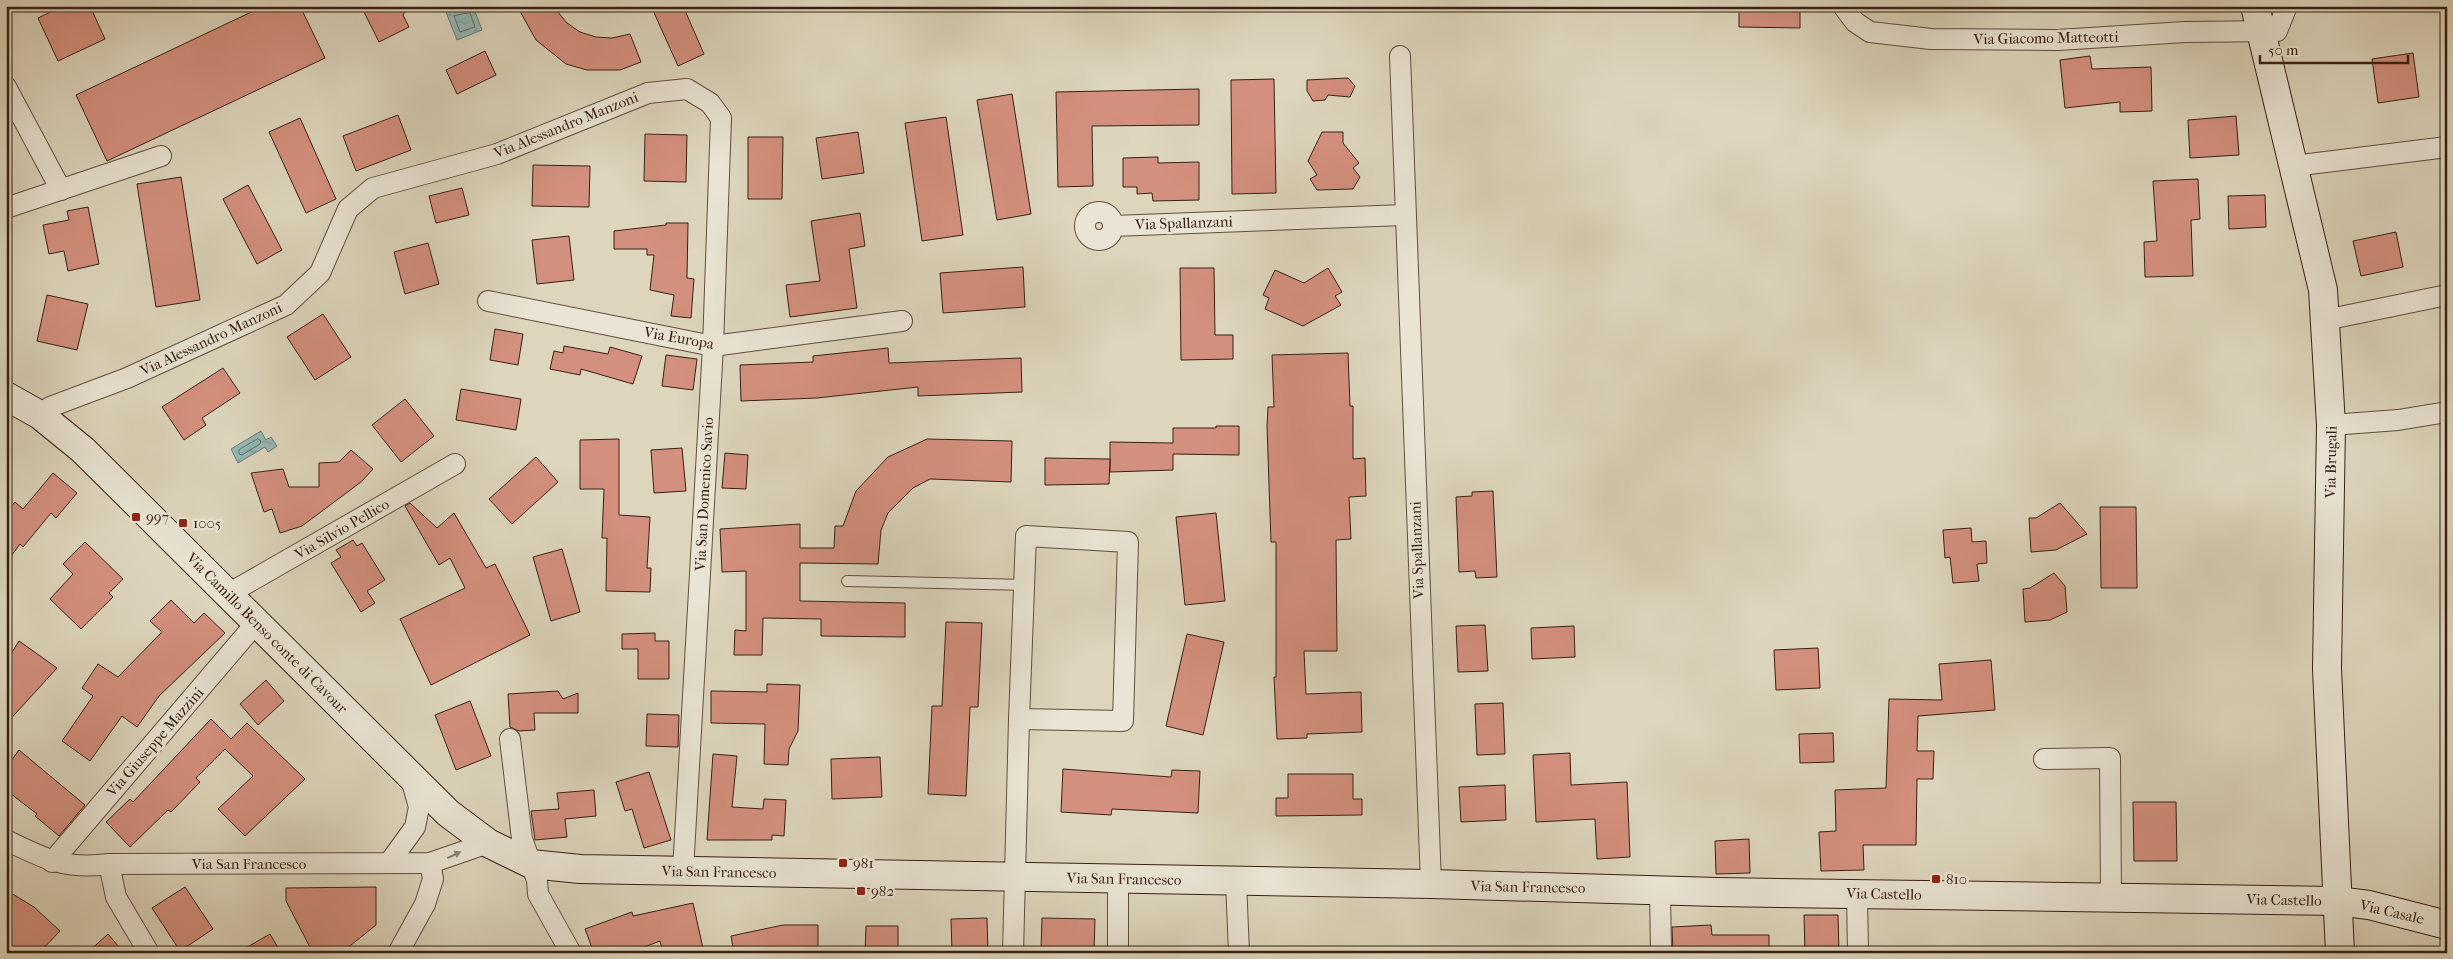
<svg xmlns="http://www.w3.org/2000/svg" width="2453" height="959" font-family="'IM FELL French Canon',serif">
	<defs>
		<pattern id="water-ripples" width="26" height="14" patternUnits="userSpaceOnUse" patternTransform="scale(1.25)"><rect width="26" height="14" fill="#94b8b7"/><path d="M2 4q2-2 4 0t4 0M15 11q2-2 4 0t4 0" fill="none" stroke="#7a9594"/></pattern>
	</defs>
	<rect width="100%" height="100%" fill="#ddd6bd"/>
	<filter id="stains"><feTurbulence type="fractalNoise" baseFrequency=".004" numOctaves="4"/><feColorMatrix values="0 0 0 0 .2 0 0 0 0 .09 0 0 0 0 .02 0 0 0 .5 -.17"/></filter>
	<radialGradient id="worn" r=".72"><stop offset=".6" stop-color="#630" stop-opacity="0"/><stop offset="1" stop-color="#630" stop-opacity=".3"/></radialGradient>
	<g fill="url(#water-ripples)" stroke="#6f7b75">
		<path d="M457,6L459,11L473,6L482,30L457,40L444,7Z"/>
		<path d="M261,431L266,440L271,437L277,446L268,452L265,447L238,463L231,449Z"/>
	</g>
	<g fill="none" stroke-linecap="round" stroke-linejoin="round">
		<g stroke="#666c65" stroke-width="1">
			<path d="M470,13L475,27L460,32L454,16Z"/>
			<path d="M258,439L261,441L260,444L242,455L239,454V450Z"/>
		</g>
	</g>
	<g fill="#d4907e" stroke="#382013">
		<path d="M63,6H90L105,39L58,61L38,18Z"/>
		<path d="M264,6H300L325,58L107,161L76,95Z"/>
		<path d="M361,6H408L403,15L409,27L379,42Z"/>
		<path d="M517,6H553L567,23L580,32L596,37L612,38L630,34L641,62L620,70H587L566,64L536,40Z"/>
		<path d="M651,6H683L704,54L678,66Z"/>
		<path d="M1739,6H1800V28L1739,27Z"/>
		<path d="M485,51L496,75L457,94L446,70Z"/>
		<path d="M2413,53L2419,97L2378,103L2372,59Z"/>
		<path d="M2090,56L2092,69L2151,67L2152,111L2120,112V102L2065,108L2060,60Z"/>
		<path d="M1348,78L1355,86L1350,97L1328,95L1325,100L1313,101L1307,91V80Z"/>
		<path d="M1274,79L1276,193L1232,194L1231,80Z"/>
		<path d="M1199,89V125L1092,126L1093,186L1058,187L1056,92Z"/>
		<path d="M1012,94L1031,214L997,220L977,100Z"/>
		<path d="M398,115L411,150L356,171L343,136Z"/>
		<path d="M2236,116L2239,155L2190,158L2188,120Z"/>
		<path d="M946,117L963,235L922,241L905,123Z"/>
		<path d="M300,118L336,199L306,213L269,132Z"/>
		<path d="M858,132L864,173L822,179L816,138Z"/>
		<path d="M1322,132H1343V143L1359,163L1353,168L1360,177L1353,189L1317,190L1310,179L1317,175L1308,161Z"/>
		<path d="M645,134L687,135L686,182L644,181Z"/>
		<path d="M748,137H783L782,199H748Z"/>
		<path d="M1158,157V163L1199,162V200L1153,201L1152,193L1137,194V187H1123V158Z"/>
		<path d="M533,165L590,166L589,207L532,206Z"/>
		<path d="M181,177L200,300L156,307L137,184Z"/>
		<path d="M2198,179L2200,219L2191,220L2193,276L2145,277L2144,242L2157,241L2153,181Z"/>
		<path d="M248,185L282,250L257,264L223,199Z"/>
		<path d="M462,188L469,215L436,223L429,196Z"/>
		<path d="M2265,195L2266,227L2229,229L2228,196Z"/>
		<path d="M88,207L99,264L68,271L64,251L49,254L43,225L69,220L67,211Z"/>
		<path d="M860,213L865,246L849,249L857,308L790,317L786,285L820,281L811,221Z"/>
		<path d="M666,223H688L687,278L694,279L691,318L671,316L674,295L650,290L654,255H647V249H614V231L666,225Z"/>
		<path d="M2396,232L2403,267L2361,276L2353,241Z"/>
		<path d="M569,236L574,280L537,284L532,240Z"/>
		<path d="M428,243L439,284L405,294L394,252Z"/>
		<path d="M1023,267L1025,307L943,313L940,273Z"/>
		<path d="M1180,268H1214L1215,335H1233V359L1181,360Z"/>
		<path d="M1328,268L1342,292L1335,296L1341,305L1303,326L1265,309L1269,298L1263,295L1275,270L1304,283Z"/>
		<path d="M47,295L88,304L77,350L37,341Z"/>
		<path d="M323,314L351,357L315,380L287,337Z"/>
		<path d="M495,329L523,334L518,365L490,360Z"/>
		<path d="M564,346L608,354L610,347L642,356L633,384L581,369L580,375L550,369L554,351L563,353Z"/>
		<path d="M888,348L889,363L1021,358L1022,392L918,396V387L817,398L741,401L740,365L813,362V356Z"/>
		<path d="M1348,353L1350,406H1353V459L1365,458L1366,496L1349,497L1351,539L1336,540L1337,651H1304L1306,694L1361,692L1362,732L1307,734V738L1277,739L1274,677H1276V542H1271L1267,426L1268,407H1274L1272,355Z"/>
		<path d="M666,355L697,359L693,390L662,386Z"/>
		<path d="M223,368L240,393L202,418L206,425L184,440L162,407Z"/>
		<path d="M461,389L521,399L516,430L456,420Z"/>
		<path d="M405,399L434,436L401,462L372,425Z"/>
		<path d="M1216,426H1239V455L1173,454V470L1110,472V442L1173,443V428H1216Z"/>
		<path d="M619,439V515L650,517L647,568H651L650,592L606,591L607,538H602L604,489H580V440Z"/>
		<path d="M927,439L1012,441L1011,482L930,479L913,488L888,513L881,530L878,564L800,563V601L905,603V637L821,636V619L763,618L762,655H734L735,630L746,631V571L722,572L720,529L800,524V548H834L835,526H843L856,491L888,457Z"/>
		<path d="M682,448L686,491L654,493L651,450Z"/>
		<path d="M351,450L373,469L361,482L302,526L280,533L272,509L264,512L251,473L283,469L289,487H319V463L339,462Z"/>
		<path d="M725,453L748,455L746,489L722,488Z"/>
		<path d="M536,457L558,482L512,524L489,499Z"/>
		<path d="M1045,458L1110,459L1109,484L1045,485Z"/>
		<path d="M53,473L77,493L56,518L51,513L23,547L20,544L6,563V513L15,502L23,509Z"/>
		<path d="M1493,491L1497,577L1476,578L1475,571L1459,572L1456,497L1472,496V492Z"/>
		<path d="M410,503L437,528L454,513L486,568L495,564L530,635L431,685L400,619L465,588L450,558L439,565L405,506Z"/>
		<path d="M2060,503L2087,534L2056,550L2031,552L2029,518H2036Z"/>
		<path d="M2100,507H2136L2137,588H2101Z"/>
		<path d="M1216,513L1225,601L1185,605L1176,517Z"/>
		<path d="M1971,528L1972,542L1986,541L1987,563L1977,564L1979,581L1953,583L1950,557L1945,558L1943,530Z"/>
		<path d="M353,540L357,546L362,543L385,580L367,591L375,603L361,612L331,563L341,557L336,550Z"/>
		<path d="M85,542L123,579L109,593L113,597L81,629L50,599L73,574L63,564Z"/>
		<path d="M562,549L580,612L551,621L533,557Z"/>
		<path d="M2054,573L2065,586L2067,612L2050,620L2025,622L2023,589L2030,588Z"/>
		<path d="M171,600L194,623L204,613L225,633L159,696L137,727L122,716L90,761L62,741L93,696L82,688L98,664L118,677L162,632L150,621Z"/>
		<path d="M946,622L982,623L978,707H970L966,796L928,794L932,706H942Z"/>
		<path d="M1485,625L1488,671L1458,672L1456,626Z"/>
		<path d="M1574,626L1575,657L1532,659L1531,628Z"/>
		<path d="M655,633V641H669V679H638V649H622V634Z"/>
		<path d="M1187,634L1224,642L1203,735L1166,726Z"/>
		<path d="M19,641L57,668L6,724V662Z"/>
		<path d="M1818,648L1820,688L1776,690L1774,650Z"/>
		<path d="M1991,660L1995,710L1918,716L1917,751H1934L1933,779H1917L1916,845H1863L1864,870L1821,871L1819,832L1836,831L1835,790L1886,788L1889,699L1942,700L1939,664Z"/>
		<path d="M266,680L284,701L258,725L240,704Z"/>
		<path d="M767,684L800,685L798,731L789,749L788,765L764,764L765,724L711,723V691L767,692Z"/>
		<path d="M558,691L563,699L578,693V713H534L535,730L519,731L510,727L508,694Z"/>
		<path d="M470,701L491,756L456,770L435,715Z"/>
		<path d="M1503,703L1505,754L1477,755L1475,704Z"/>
		<path d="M647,714L679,715L678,747L646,746Z"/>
		<path d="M211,719L231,739L247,723L305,779L245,836L218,809L253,776L225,749L196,778L200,782L171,812L168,810L130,847L106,822L130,799L133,802Z"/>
		<path d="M1833,733L1834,762L1800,763L1799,734Z"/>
		<path d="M19,750L85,805L59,836L35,816L37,814L6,790V768Z"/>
		<path d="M1570,753L1571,785L1627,782L1630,857L1597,859L1595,819L1536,822L1533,755Z"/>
		<path d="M713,754L737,756L732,807L763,809L764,799L786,800L784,836L772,835V840H707Z"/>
		<path d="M880,757L882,797L832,799L831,759Z"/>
		<path d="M1063,769L1171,777L1172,770L1200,771L1198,813L1112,809L1111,815L1061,812Z"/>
		<path d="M649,772L671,840L644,848L632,809L625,811L616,782Z"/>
		<path d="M1288,774H1353V799H1362V815L1276,816V798H1288Z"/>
		<path d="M1505,785L1506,820L1461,822L1459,787Z"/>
		<path d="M594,790L596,816L565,819L567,837L535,840L531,811L559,809L557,793Z"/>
		<path d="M2133,802H2176L2177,861H2134Z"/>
		<path d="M1749,839L1750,873L1716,874L1715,841Z"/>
		<path d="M185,887L213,929L180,951L152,908Z"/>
		<path d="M376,887V925L341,953H313L286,901V888Z"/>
		<path d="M6,890L34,907L60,931L39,953H6Z"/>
		<path d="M693,903L704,953H663L660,941L629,953H594L585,929L632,912L633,916Z"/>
		<path d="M1804,915H1838L1839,953H1805Z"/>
		<path d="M987,918L988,953H952L951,919Z"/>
		<path d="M1042,918L1095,919L1094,953L1041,949Z"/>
		<path d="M783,925H818V953H734L731,936Z"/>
		<path d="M1711,925L1712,935H1769V953H1673L1672,927Z"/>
		<path d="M866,926H898V953H865Z"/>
		<path d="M108,934L124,953H87Z"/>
		<path d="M270,934L281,953H237Z"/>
	</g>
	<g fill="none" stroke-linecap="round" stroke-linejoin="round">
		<g stroke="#614e3e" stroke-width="12">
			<path id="lane" d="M847,581L1024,585"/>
		</g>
		<g stroke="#614e3e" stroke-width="22">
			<g id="street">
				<path d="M1843,6L1855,22L1870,32L1931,39L2058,40L2185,32L2277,31L2287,6"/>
				<path d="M1400,56L1431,884"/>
				<path d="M6,87L61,190"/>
				<path d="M2293,166L2447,147"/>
				<path d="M6,208L161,156"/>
				<circle cx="1099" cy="226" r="14"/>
				<path d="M1113,226L1405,215"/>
				<path d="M488,301L713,346L902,321"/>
				<path d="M2325,320L2447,295"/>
				<path d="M40,415L50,407L127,378L286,305L320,273L348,209L373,188L497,154L648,93L687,89L710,103L721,118L713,346L683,871"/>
				<path d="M2331,425L2398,420L2447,412"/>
				<path d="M228,594L455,464"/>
				<path d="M510,739L522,839L537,880L538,894L571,953"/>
				<path d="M2044,759L2110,758L2111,897"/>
				<path d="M6,840C45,859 65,870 109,864L430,863L488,843"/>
				<path d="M52,862L257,622"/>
				<path d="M389,863L415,827L419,807L411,779"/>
				<path d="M109,864L116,897L149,953"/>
				<path d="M1118,879V953"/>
				<path d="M1236,881L1239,953"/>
				<path d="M1660,890L1661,953"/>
				<path d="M1857,893L1858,953"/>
				<path d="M398,953L425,904L433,879L430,863"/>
				<path d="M1013,953L1019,719L1123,721L1128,542L1026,536L1019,719"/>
			</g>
		</g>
		<g stroke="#382013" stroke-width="30">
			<g id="secondary">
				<path d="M2255,6L2323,290L2331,425L2327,669L2340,953"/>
				<path d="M6,396L40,415L83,450L448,813L488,843L531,864L580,869L1431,884L1717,892L2337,901L2369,905L2447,925"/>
			</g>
		</g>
		<use href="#lane" stroke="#e9e4d4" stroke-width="10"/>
		<use href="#street" stroke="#e9e4d4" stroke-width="20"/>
		<use href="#secondary" stroke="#e9e4d4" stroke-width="28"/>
	</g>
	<defs><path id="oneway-solid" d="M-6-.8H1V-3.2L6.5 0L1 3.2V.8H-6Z" transform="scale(1.25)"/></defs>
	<use fill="#908274" href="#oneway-solid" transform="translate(454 855) rotate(-25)"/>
	<g fill="#8f2418" stroke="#e9e4d4" stroke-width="2">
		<rect x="131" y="512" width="10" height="10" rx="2.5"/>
		<rect x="178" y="518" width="10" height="10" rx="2.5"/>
		<rect x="838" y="858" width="10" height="10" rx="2.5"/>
		<rect x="1931" y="874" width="10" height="10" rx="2.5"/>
		<rect x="856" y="886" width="10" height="10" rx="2.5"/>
	</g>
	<g text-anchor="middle" stroke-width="5" stroke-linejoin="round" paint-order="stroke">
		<g font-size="15" fill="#382013" stroke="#e9e4d4">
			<text transform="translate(2046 38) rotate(-1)" y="5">Via Giacomo Matteotti</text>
			<text transform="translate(566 125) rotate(-22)" y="5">Via Alessandro Manzoni</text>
			<text transform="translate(1184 223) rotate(-2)" y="5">Via Spallanzani</text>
			<text transform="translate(679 338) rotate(10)" y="5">Via Europa</text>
			<text transform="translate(211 339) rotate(-25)" y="5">Via Alessandro Manzoni</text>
			<text transform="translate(2331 462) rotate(-89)" y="5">Via Brugali</text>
			<text transform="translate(704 494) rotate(-87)" y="5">Via San Domenico Savio</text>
			<text transform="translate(342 529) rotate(-30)" y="5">Via Silvio Pellico</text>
			<text transform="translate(1417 550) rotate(-92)" y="5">Via Spallanzani</text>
			<text transform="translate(267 633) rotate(45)" y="5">Via Camillo Benso conte di Cavour</text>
			<text transform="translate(155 742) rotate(-49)" y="5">Via Giuseppe Mazzini</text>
			<text x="249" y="869">Via San Francesco</text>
			<text transform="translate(719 872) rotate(1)" y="5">Via San Francesco</text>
			<text transform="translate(1124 879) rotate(1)" y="5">Via San Francesco</text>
			<text transform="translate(1528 887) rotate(1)" y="5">Via San Francesco</text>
			<text transform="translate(1884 894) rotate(1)" y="5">Via Castello</text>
			<text transform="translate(2284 900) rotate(1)" y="5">Via Castello</text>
			<text transform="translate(2392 912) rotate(13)" y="5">Via Casale</text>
		</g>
		<g font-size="15" fill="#382013" stroke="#e9e4d4" text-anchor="start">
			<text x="146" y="522">997</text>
			<text x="193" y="528">1005</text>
			<text x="853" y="868">981</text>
			<text x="1946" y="884">810</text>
			<text x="871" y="896">982</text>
		</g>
	</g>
	<rect width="2453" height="959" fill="none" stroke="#ddd6bd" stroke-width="25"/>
	<rect x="8" y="8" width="2438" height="944" fill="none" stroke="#382013" stroke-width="2.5"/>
	<rect x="12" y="12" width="2428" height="934" fill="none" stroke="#382013"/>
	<path d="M2260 55v8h148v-8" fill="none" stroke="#382013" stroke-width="2.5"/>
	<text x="2268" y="55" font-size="15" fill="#382013" stroke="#e9e4d4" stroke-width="4" paint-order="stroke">50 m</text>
	<rect width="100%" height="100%" filter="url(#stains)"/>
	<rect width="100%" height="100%" fill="url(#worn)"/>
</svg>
